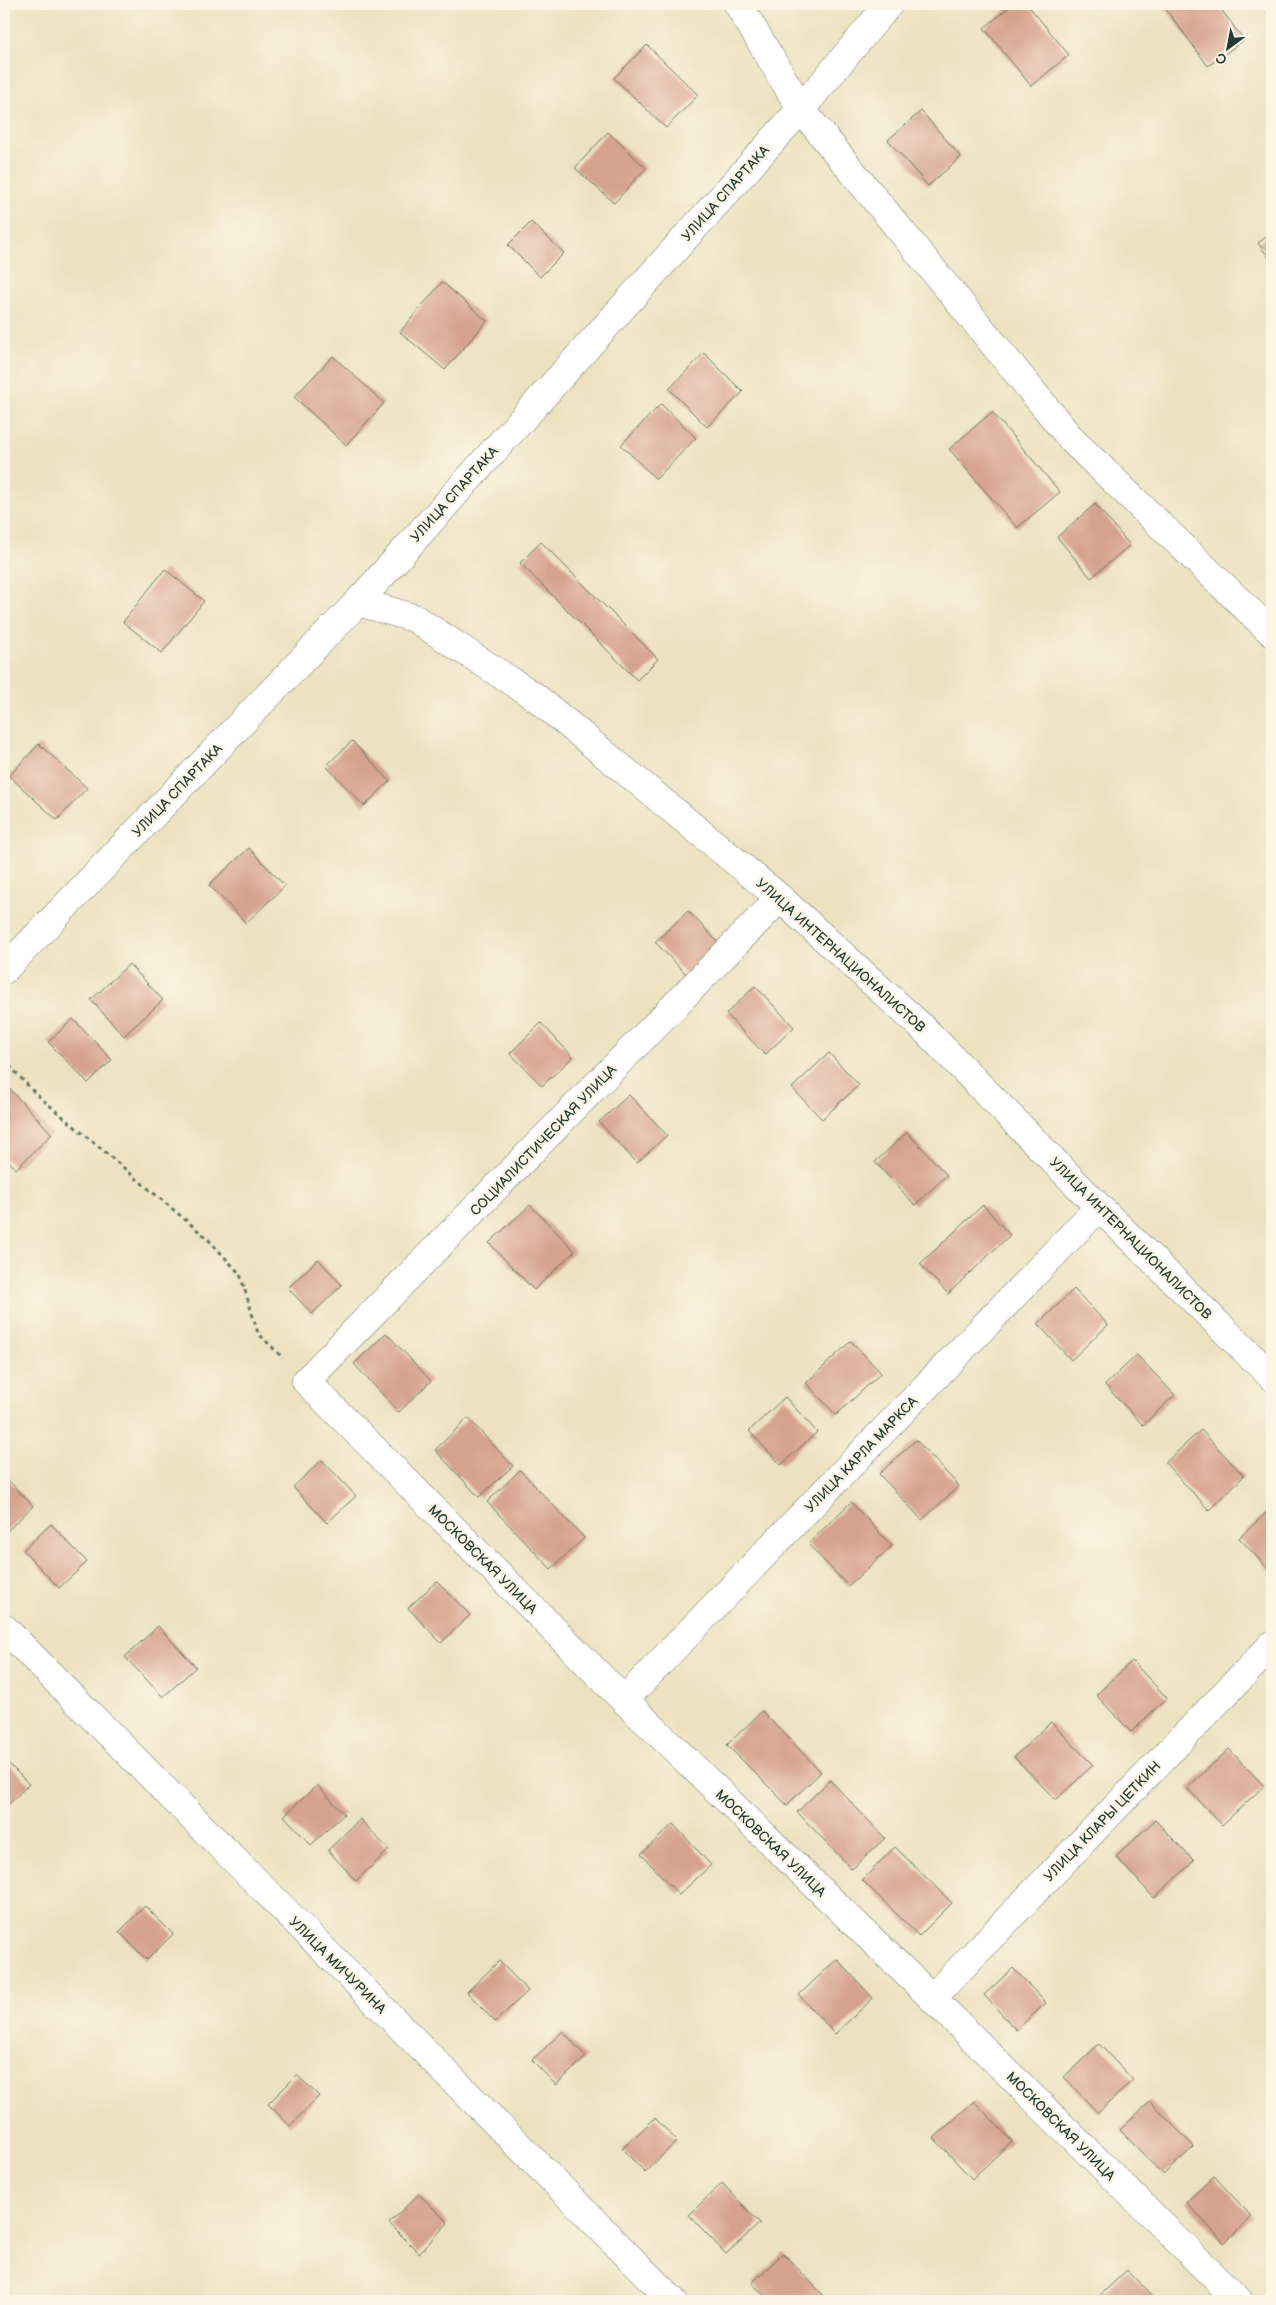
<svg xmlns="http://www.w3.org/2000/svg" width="1276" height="2305" font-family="'Balsamiq Sans',sans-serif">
	<rect width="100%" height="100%" fill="#fcf5e5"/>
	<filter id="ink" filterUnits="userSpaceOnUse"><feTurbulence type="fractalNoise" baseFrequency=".02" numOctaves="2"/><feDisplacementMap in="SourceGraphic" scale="10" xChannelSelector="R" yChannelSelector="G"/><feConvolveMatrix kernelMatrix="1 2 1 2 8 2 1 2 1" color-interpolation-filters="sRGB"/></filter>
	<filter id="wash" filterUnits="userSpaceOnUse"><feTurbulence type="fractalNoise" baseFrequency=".0096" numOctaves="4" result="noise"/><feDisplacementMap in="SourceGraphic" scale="20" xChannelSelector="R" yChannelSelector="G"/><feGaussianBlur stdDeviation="1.12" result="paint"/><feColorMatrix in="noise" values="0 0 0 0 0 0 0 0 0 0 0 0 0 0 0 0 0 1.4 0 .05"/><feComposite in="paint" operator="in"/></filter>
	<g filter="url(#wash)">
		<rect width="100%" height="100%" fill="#ece2c0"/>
		<g id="blocks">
			<g fill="#d5a28b">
				<path d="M1013,4H1027L1069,55L1031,86L984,28Z"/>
				<path d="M1162,4H1217L1244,40L1208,66Z"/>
				<path d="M647,45L698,95L666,128L614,78Z"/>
				<path d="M921,111L961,157L928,186L888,140Z"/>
				<path d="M608,132L646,168L614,203L575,168Z"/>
				<path d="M531,222L564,253L540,277L508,245Z"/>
				<path d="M1272,233V262L1258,243Z"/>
				<path d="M442,282L487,321L445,370L400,332Z"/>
				<path d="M704,353L743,392L707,427L669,389Z"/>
				<path d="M333,356L384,403L346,445L294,397Z"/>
				<path d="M661,404L696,438L656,479L621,445Z"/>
				<path d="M992,412L1060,492L1017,528L949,449Z"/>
				<path d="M1095,504L1130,545L1091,578L1057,537Z"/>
				<path d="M541,542L658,659L637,680L520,563Z"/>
				<path d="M165,569L204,601L162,653L123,622Z"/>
				<path d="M352,741L390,781L364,806L326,766Z"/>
				<path d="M39,744L87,788L57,820L9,776Z"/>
				<path d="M249,848L285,886L246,923L209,885Z"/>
				<path d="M688,911L720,944L687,975L655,942Z"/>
				<path d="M129,964L163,1000L124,1036L91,1000Z"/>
				<path d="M755,986L794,1027L765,1055L726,1014Z"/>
				<path d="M73,1019L112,1060L88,1083L48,1042Z"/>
				<path d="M541,1023L573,1057L542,1086L510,1053Z"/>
				<path d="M829,1053L859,1085L822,1119L792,1088Z"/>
				<path d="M6,1085L52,1134L16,1169L4,1156V1087Z"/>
				<path d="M629,1095L667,1135L637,1163L599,1122Z"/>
				<path d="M907,1132L947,1175L915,1205L875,1162Z"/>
				<path d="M530,1205L575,1251L534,1290L489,1243Z"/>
				<path d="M983,1205L1010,1235L948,1294L920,1264Z"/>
				<path d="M318,1259L342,1285L312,1314L288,1288Z"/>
				<path d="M1074,1289L1108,1325L1071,1360L1038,1324Z"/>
				<path d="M386,1333L431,1381L399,1412L354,1364Z"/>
				<path d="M851,1341L881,1373L836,1415L806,1383Z"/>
				<path d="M1137,1355L1175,1395L1143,1425L1105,1385Z"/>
				<path d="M785,1397L817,1432L781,1465L749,1431Z"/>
				<path d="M468,1418L513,1466L479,1497L435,1450Z"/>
				<path d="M1201,1430L1244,1476L1209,1510L1165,1463Z"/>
				<path d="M916,1440L959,1486L922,1520L879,1474Z"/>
				<path d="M322,1460L356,1496L327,1523L293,1487Z"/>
				<path d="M520,1470L584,1538L551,1569L487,1502Z"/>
				<path d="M4,1476L33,1506L4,1534Z"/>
				<path d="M851,1502L892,1546L848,1586L808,1544Z"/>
				<path d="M1272,1507V1573L1239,1538Z"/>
				<path d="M51,1524L87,1562L59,1588L23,1550Z"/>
				<path d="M437,1581L470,1615L441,1643L408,1608Z"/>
				<path d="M158,1626L196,1667L163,1697L125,1657Z"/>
				<path d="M1132,1661L1167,1698L1131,1732L1096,1695Z"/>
				<path d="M762,1711L821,1772L787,1805L727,1745Z"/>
				<path d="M1051,1722L1093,1765L1056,1800L1014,1757Z"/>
				<path d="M1229,1749L1264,1786L1222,1825L1187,1788Z"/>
				<path d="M4,1759L29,1784L4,1809Z"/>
				<path d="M830,1780L885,1838L852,1869L797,1812Z"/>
				<path d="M317,1785L344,1814L311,1845L284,1816Z"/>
				<path d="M360,1819L389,1850L356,1881L328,1850Z"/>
				<path d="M1155,1820L1194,1861L1154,1898L1116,1857Z"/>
				<path d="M673,1824L711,1865L679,1895L641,1854Z"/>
				<path d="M895,1847L952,1903L919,1936L862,1880Z"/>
				<path d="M145,1906L173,1934L147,1960L119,1932Z"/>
				<path d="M837,1959L873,1998L835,2034L799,1995Z"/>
				<path d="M499,1961L528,1991L495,2022L467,1992Z"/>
				<path d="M1013,1968L1046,2003L1016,2030L984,1995Z"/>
				<path d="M563,2031L586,2057L556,2085L532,2060Z"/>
				<path d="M1099,2044L1133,2080L1098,2113L1064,2077Z"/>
				<path d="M297,2075L319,2096L290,2126L268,2104Z"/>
				<path d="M974,2101L1012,2141L972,2179L934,2138Z"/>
				<path d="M1150,2101L1194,2147L1163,2175L1120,2130Z"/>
				<path d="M655,2118L677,2141L645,2172L622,2149Z"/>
				<path d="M1214,2176L1252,2217L1224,2243L1186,2202Z"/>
				<path d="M722,2183L760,2223L726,2254L689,2215Z"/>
				<path d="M419,2194L448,2223L419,2253L389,2223Z"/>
				<path d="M783,2253L825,2297L820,2301H769L752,2283Z"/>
				<path d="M1127,2270L1157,2301H1094Z"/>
			</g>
		</g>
	</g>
	<g filter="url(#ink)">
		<use href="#blocks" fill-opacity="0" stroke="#677765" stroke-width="1"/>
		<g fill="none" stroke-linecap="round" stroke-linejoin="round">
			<g stroke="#677765" stroke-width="29">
				<g id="street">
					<path d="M738,4L801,109L1073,441L1272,633"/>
					<path d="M358,602L414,618L534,696L780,898L925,1030L1099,1207L1272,1377"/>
					<path d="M780,898L306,1381L624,1700L932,1998L1239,2301"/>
					<path d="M4,970L358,602L801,109L889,4"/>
					<path d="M4,1628L673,2301"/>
					<path d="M624,1700L1099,1207"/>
					<path d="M932,1998L1272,1645"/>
				</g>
			</g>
			<path stroke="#677765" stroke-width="3" stroke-dasharray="4 4" stroke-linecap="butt" d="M4,1060L36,1094L207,1238L240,1274L258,1333L283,1358"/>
			<use href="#street" stroke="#fff" stroke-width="28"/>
		</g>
	</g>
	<g text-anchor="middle" stroke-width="5" stroke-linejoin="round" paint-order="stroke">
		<g font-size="14" fill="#1f3d34" stroke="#fcf5e5">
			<text transform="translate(725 193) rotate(-48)" y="5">УЛИЦА СПАРТАКА</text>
			<text transform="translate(454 494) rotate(-48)" y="5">УЛИЦА СПАРТАКА</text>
			<text transform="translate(177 790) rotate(-46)" y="5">УЛИЦА СПАРТАКА</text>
			<text transform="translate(841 955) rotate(42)" y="5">УЛИЦА ИНТЕРНАЦИОНАЛИСТОВ</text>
			<text transform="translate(543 1140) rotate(-46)" y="5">СОЦИАЛИСТИЧЕСКАЯ УЛИЦА</text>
			<text transform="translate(1131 1238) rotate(45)" y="5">УЛИЦА ИНТЕРНАЦИОНАЛИСТОВ</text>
			<text transform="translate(861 1454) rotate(-46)" y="5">УЛИЦА КАРЛА МАРКСА</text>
			<text transform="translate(483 1559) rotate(45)" y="5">МОСКОВСКАЯ УЛИЦА</text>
			<text transform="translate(1102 1821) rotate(-46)" y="5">УЛИЦА КЛАРЫ ЦЕТКИН</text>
			<text transform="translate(771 1843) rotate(44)" y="5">МОСКОВСКАЯ УЛИЦА</text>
			<text transform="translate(338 1965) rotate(45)" y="5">УЛИЦА МИЧУРИНА</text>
			<text transform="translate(1061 2126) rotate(45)" y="5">МОСКОВСКАЯ УЛИЦА</text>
		</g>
	</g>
	<rect width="1276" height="2305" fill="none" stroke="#fcf5e5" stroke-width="20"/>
	<g transform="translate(1228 48) rotate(212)" stroke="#fcf5e5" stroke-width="4" paint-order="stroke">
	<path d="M0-4L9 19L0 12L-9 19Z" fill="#1f3d34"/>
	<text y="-8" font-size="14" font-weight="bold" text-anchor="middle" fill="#1f3d34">С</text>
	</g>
</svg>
